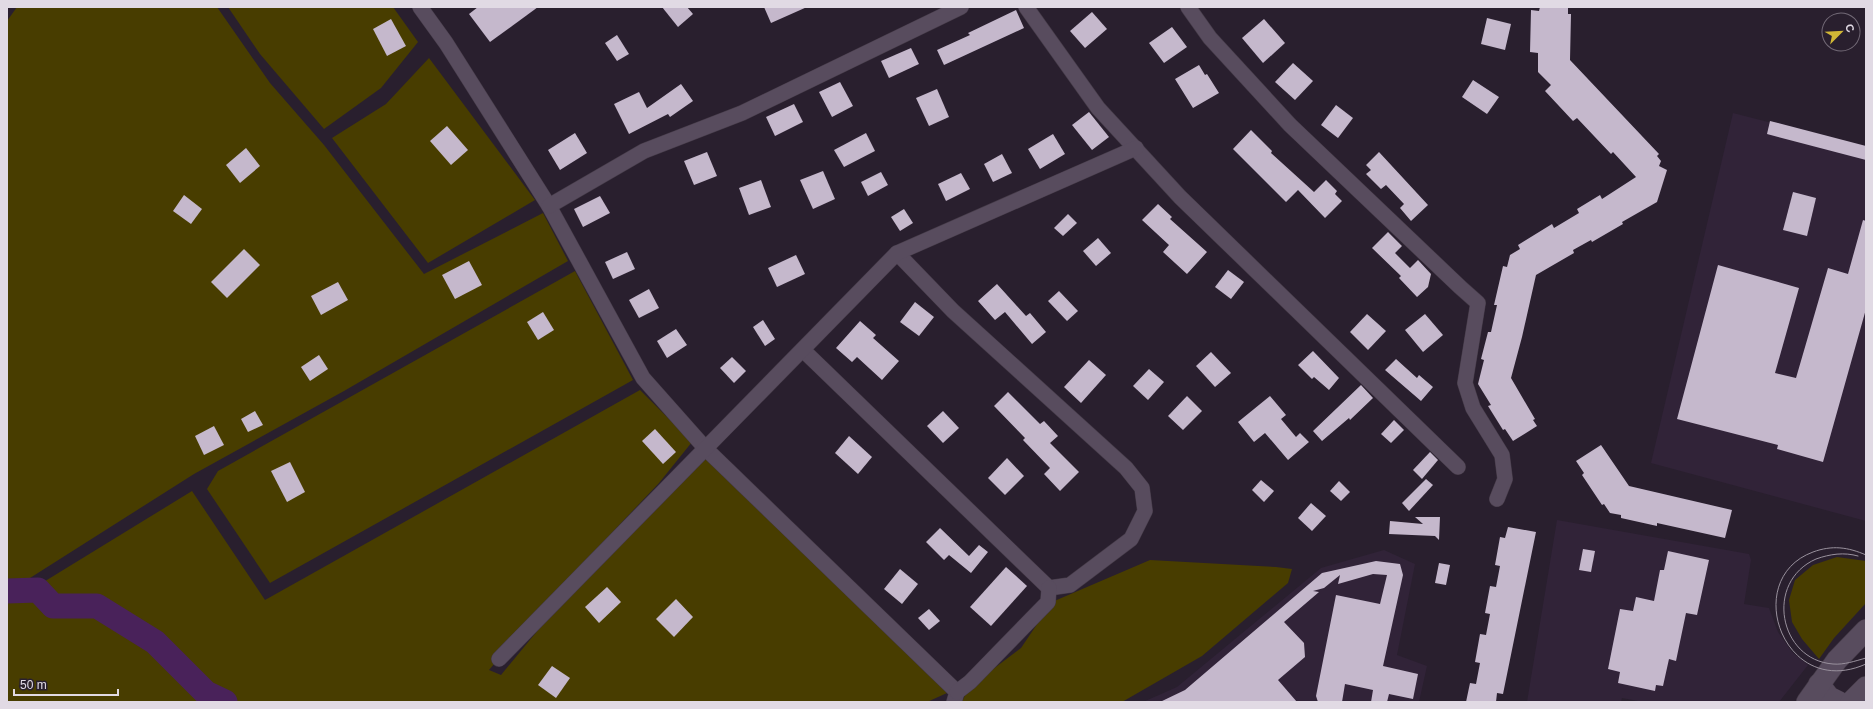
<svg xmlns="http://www.w3.org/2000/svg" width="1873" height="709" font-family="Arial,sans-serif">
	<rect width="100%" height="100%" fill="#291f2e"/>
	<g fill="#312338">
		<path d="M1733,113L1866,147V521L1651,463Z"/>
		<path d="M1557,520L1749,554L1751,560L1744,604L1769,608L1778,632L1792,652L1808,665L1779,702H1643L1622,698L1621,702H1527Z"/>
		<path d="M1384,550L1415,564L1397,655L1427,666L1419,702H1143L1177,687L1321,568Z"/>
	</g>
	<g fill="#483d00">
		<path d="M17,7H217L270,83L324,145L424,274L543,213L568,261L344,391L194,474L30,578L42,583L192,491L265,600L640,390L692,442L659,483L549,599L489,670L501,675L553,612L701,452L804,547L947,693L927,702H7V21Z"/>
		<path d="M228,7H393L418,42L381,88L324,129L260,54Z"/>
		<path d="M429,58L535,200L428,263L332,138L386,104Z"/>
		<path d="M575,271L633,380L270,583L207,489L218,471Z"/>
		<path d="M1837,557L1866,561V603L1834,638L1819,659L1802,639L1792,622L1789,600L1795,580L1813,565Z"/>
		<path d="M1150,560L1276,567L1292,569L1288,583L1202,656L1122,702H962L968,688L1021,648L1052,602Z"/>
	</g>
	<g fill="none" stroke-linecap="round" stroke-linejoin="round">
		<path stroke="#49225a" stroke-width="25" d="M7,591L38,590L53,606H97L155,642L206,693L225,702"/>
	</g>
	<g fill="#c5b8cc">
		<path d="M478,7H538L490,42L469,14Z"/>
		<path d="M662,7H687L693,14L678,27Z"/>
		<path d="M764,7H807L771,23Z"/>
		<path d="M1540,7H1568V14H1571L1570,60L1659,154L1657,156L1661,161L1659,166L1667,170L1657,202L1622,222L1623,224L1592,242L1591,240L1573,250L1574,253L1536,275L1522,337L1511,378L1535,419L1533,420L1537,426L1513,441L1505,429L1503,430L1488,406L1491,405L1478,384L1484,360L1481,359L1488,332H1491L1497,305H1494L1503,266L1507,267L1510,255L1520,249L1518,245L1552,224L1554,228L1579,213L1577,209L1600,195L1602,199L1636,177L1613,152L1611,154L1577,118L1573,121L1545,91L1551,85L1538,72V53L1530,52L1531,10L1539,11Z"/>
		<path d="M1016,10L1024,28L944,65L937,50L970,35L968,33Z"/>
		<path d="M1092,12L1107,29L1085,48L1070,31Z"/>
		<path d="M1487,18L1511,24L1505,50L1481,44Z"/>
		<path d="M391,19L406,46L387,56L373,29Z"/>
		<path d="M1264,19L1285,43L1263,63L1242,38Z"/>
		<path d="M1172,27L1187,47L1164,63L1149,43Z"/>
		<path d="M617,35L629,54L617,61L605,43Z"/>
		<path d="M911,48L919,64L889,78L881,61Z"/>
		<path d="M1293,63L1313,81L1295,100L1275,82Z"/>
		<path d="M1199,65L1205,75L1207,74L1219,93L1193,108L1175,79Z"/>
		<path d="M1473,80L1499,97L1487,114L1462,97Z"/>
		<path d="M840,82L853,106L832,117L819,92Z"/>
		<path d="M681,84L693,101L670,117L668,114L629,134L614,104L639,92L647,108Z"/>
		<path d="M937,89L949,117L929,126L916,98Z"/>
		<path d="M794,104L803,122L775,136L766,117Z"/>
		<path d="M1336,105L1353,118L1338,138L1321,125Z"/>
		<path d="M1089,112L1109,137L1092,150L1072,125Z"/>
		<path d="M1770,121L1866,146V160L1767,134Z"/>
		<path d="M447,126L468,150L451,165L430,141Z"/>
		<path d="M1251,130L1272,151L1271,153L1314,192L1326,180L1337,191L1335,194L1342,201L1325,218L1298,190L1286,202L1233,149Z"/>
		<path d="M575,133L587,153L560,170L548,150Z"/>
		<path d="M866,133L875,151L844,167L834,150Z"/>
		<path d="M1053,134L1065,154L1040,169L1028,149Z"/>
		<path d="M246,148L260,166L240,183L226,165Z"/>
		<path d="M707,152L717,176L694,185L684,161Z"/>
		<path d="M1379,152L1428,205L1411,221L1400,208L1404,204L1386,185L1381,189L1366,174L1371,170L1366,165Z"/>
		<path d="M1002,154L1012,173L993,182L984,164Z"/>
		<path d="M823,171L835,199L813,209L800,180Z"/>
		<path d="M881,172L888,185L868,196L861,182Z"/>
		<path d="M961,173L970,189L946,201L938,184Z"/>
		<path d="M761,180L771,207L749,215L739,188Z"/>
		<path d="M1793,192L1816,198L1807,236L1783,230Z"/>
		<path d="M184,195L202,209L191,224L173,211Z"/>
		<path d="M600,196L610,213L583,227L574,209Z"/>
		<path d="M1158,204L1172,217L1170,219L1207,252L1187,274L1163,252L1169,245L1142,220Z"/>
		<path d="M904,209L913,223L900,231L891,217Z"/>
		<path d="M1068,214L1077,223L1063,236L1054,228Z"/>
		<path d="M1863,220L1866,221V309L1823,462L1777,449L1778,445L1677,419L1718,265L1799,288L1775,373L1796,378L1828,268L1848,274Z"/>
		<path d="M1388,232L1402,246L1395,253L1410,268L1418,260L1431,274L1428,287L1417,297L1399,278L1401,276L1372,248Z"/>
		<path d="M1098,238L1111,253L1096,266L1083,251Z"/>
		<path d="M244,249L260,265L227,298L211,282Z"/>
		<path d="M627,252L635,269L613,279L605,262Z"/>
		<path d="M796,255L805,274L777,287L768,268Z"/>
		<path d="M469,261L482,285L455,299L442,275Z"/>
		<path d="M1228,270L1244,282L1231,299L1215,287Z"/>
		<path d="M338,282L348,300L321,315L311,296Z"/>
		<path d="M997,284L1026,316L1030,313L1046,332L1032,344L1005,312L995,320L978,301Z"/>
		<path d="M649,289L659,308L639,318L629,300Z"/>
		<path d="M1059,291L1078,311L1067,321L1048,301Z"/>
		<path d="M915,302L934,317L919,336L900,322Z"/>
		<path d="M543,312L554,330L538,340L527,322Z"/>
		<path d="M1367,314L1386,331L1368,350L1350,332Z"/>
		<path d="M1425,314L1443,335L1423,352L1405,330Z"/>
		<path d="M763,320L775,339L765,346L753,327Z"/>
		<path d="M860,321L876,335L873,338L899,361L882,380L857,357L852,362L836,348Z"/>
		<path d="M676,329L687,345L667,358L657,341Z"/>
		<path d="M1313,351L1339,378L1329,390L1314,377L1312,379L1298,365Z"/>
		<path d="M1211,352L1231,373L1215,387L1196,366Z"/>
		<path d="M319,355L328,369L310,381L301,367Z"/>
		<path d="M732,357L746,371L734,383L720,368Z"/>
		<path d="M1396,359L1417,378L1419,375L1433,387L1421,401L1385,370Z"/>
		<path d="M1089,360L1106,375L1081,403L1064,387Z"/>
		<path d="M1149,369L1164,382L1148,400L1133,386Z"/>
		<path d="M1361,385L1373,398L1350,420L1349,418L1322,441L1313,431Z"/>
		<path d="M1008,392L1040,424L1044,421L1058,436L1050,443L1079,472L1060,491L1044,474L1050,468L1023,440L1025,438L994,406Z"/>
		<path d="M1187,396L1202,411L1183,430L1168,416Z"/>
		<path d="M1270,396L1286,415L1281,419L1296,437L1300,433L1309,442L1288,460L1265,433L1254,442L1238,422Z"/>
		<path d="M255,411L263,425L248,432L241,419Z"/>
		<path d="M943,411L959,428L943,443L927,426Z"/>
		<path d="M1394,420L1404,430L1391,443L1381,434Z"/>
		<path d="M214,426L224,445L204,455L195,436Z"/>
		<path d="M655,429L676,452L663,464L642,441Z"/>
		<path d="M849,436L872,457L858,474L835,453Z"/>
		<path d="M1601,445L1629,486L1732,510L1725,538L1657,523V526L1621,518V515L1610,513L1604,504L1602,505L1582,475L1584,473L1576,461Z"/>
		<path d="M1430,452L1438,460L1422,479L1413,470Z"/>
		<path d="M1007,458L1024,476L1005,495L988,478Z"/>
		<path d="M290,462L305,492L287,502L271,471Z"/>
		<path d="M1426,479L1433,485L1409,511L1402,503Z"/>
		<path d="M1261,480L1274,491L1264,502L1252,490Z"/>
		<path d="M1339,481L1350,492L1341,501L1330,491Z"/>
		<path d="M1311,503L1326,516L1312,531L1298,518Z"/>
		<path d="M1415,517H1440L1439,540L1435,536L1389,534L1390,521L1423,524Z"/>
		<path d="M1508,527L1536,532L1503,694L1497,693L1496,702H1466L1470,683L1476,684L1480,663L1475,662L1480,634L1486,635L1490,614L1485,613L1490,586L1496,587L1500,566L1495,565L1500,537L1505,538Z"/>
		<path d="M940,528L969,556L979,545L988,552L971,573L949,555L944,560L926,542Z"/>
		<path d="M1583,549L1595,551L1591,572L1579,570Z"/>
		<path d="M1668,551L1709,560L1697,615L1686,613L1676,661L1669,659L1663,686L1656,685L1655,691L1618,683L1620,672L1608,669L1620,609L1633,611L1636,597L1654,601L1660,570H1664Z"/>
		<path d="M1376,561L1400,564L1403,575L1383,666L1418,674L1413,699L1389,694L1387,702H1371L1373,690L1345,684L1342,702H1318L1316,696L1336,595L1380,604L1387,575L1373,574L1338,584L1340,575L1324,588L1313,591L1319,592L1284,622L1304,643L1305,657L1278,680L1297,702H1160L1185,690L1322,573Z"/>
		<path d="M1439,563L1450,565L1446,585L1435,583Z"/>
		<path d="M1006,567L1027,586L991,626L970,607Z"/>
		<path d="M900,569L918,584L902,604L884,589Z"/>
		<path d="M607,587L621,602L599,623L585,607Z"/>
		<path d="M676,599L693,617L674,637L656,619Z"/>
		<path d="M929,609L940,621L929,630L918,618Z"/>
		<path d="M552,666L570,678L556,698L538,685Z"/>
	</g>
	<g fill="none" stroke-linecap="round" stroke-linejoin="round">
		<g stroke="#443a47" stroke-width="16">
			<g id="street">
				<path d="M420,7L446,43L549,206L643,378L706,449L957,692L954,702"/>
				<path d="M1026,7L1098,108L1180,197L1458,467"/>
				<path d="M1188,7L1210,38L1290,125L1460,287L1478,303L1465,383L1473,408L1502,455L1505,479L1497,499"/>
				<path d="M549,206L644,151L742,113L961,7"/>
				<path d="M897,253L953,311L1126,468L1142,488L1145,511L1131,539L1070,585L1049,588"/>
				<path d="M803,350L1049,588"/>
				<path d="M499,659L897,253L1136,148"/>
				<path d="M957,692L970,682L1048,602L1049,588"/>
			</g>
		</g>
		<g stroke="#443a47" stroke-width="22">
			<g id="secondary">
				<path d="M1819,684L1829,697L1839,702"/>
				<path d="M1807,702L1837,660L1866,630"/>
				<path d="M1851,702L1866,687"/>
			</g>
		</g>
		<use href="#street" stroke="#584c5e" stroke-width="15"/>
		<use href="#secondary" stroke="#584c5e" stroke-width="21"/>
		<g stroke="#99919d" stroke-width="1">
			<path d="M1866,555C1848,547 1832,545 1813,552C1740,579 1784,701 1866,664"/>
			<path d="M1858,556C1844,552 1830,554 1816,559C1764,582 1779,660 1833,664C1844,665 1855,661 1866,658"/>
		</g>
	</g>
	<rect width="1873" height="709" fill="none" stroke="#e1dae4" stroke-width="16"/>
	<g transform="translate(1841 32) rotate(66)"><circle r="19" fill="#291f2e" stroke="#736a77"/>
	<path d="M0-3L7 15L0 10L-7 15Z" fill="#d1b736"/>
	<text y="-6" font-size="11" font-weight="bold" text-anchor="middle" fill="#e1dae4">С</text>
	</g>
	<path d="M14 689v6h104v-6" fill="none" stroke="#e1dae4" stroke-width="2"/>
	<text x="20" y="689" font-size="12" fill="#e1dae4" stroke="#291f2e" stroke-width="3" paint-order="stroke">50 m</text>
</svg>
